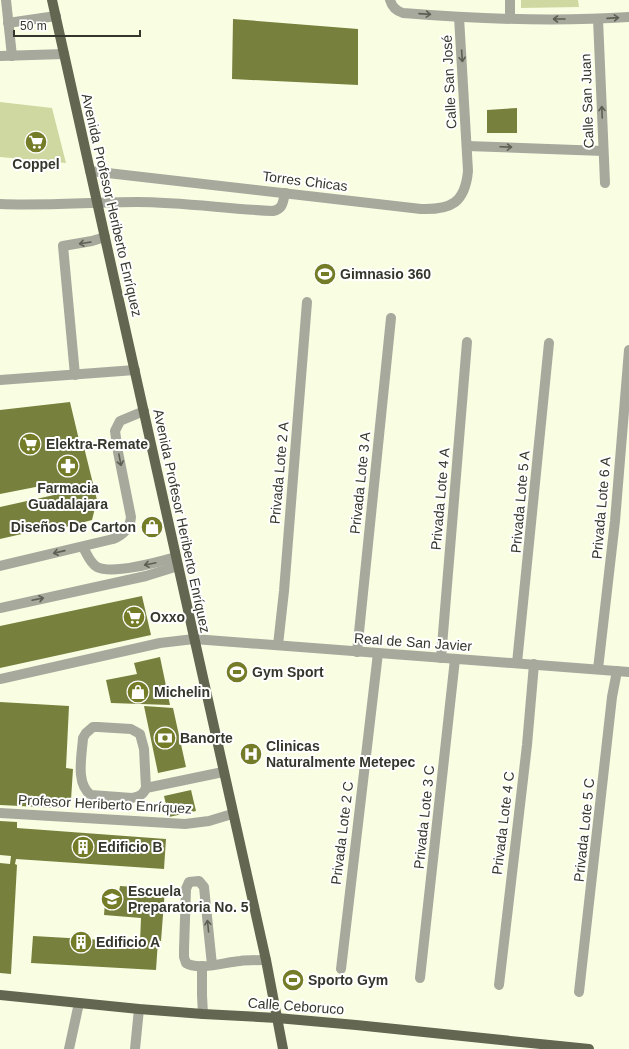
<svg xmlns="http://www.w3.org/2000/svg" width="629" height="1049" font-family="Helvetica,sans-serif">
	<rect width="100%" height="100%" fill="#f9fee2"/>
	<g fill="#cfd8a1">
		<path d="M521,0H578L579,7L521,8Z"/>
		<path d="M0,102L52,108L66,163L0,157Z"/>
	</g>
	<g fill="#78803e">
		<path d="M233,19L358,29V85L232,79Z"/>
		<path d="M517,108V133H487V110Z"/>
		<path d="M70,402L79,440L82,439L97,500L92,520L62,528L61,525L0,539V507L54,495L51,484L0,494V410Z"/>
		<path d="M142,596L151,635L0,668V626Z"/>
		<path d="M160,657L170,705L111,703L106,680L137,674L134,663Z"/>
		<path d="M0,702L69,706L66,768L73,769L71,800H61L60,808L0,805Z"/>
		<path d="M144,706L173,708L186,767L158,773Z"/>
		<path d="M191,790L196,811L169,817L164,796Z"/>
		<path d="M0,821L17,822V828L166,839L164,869L16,859L15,864L17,865L11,974L0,973V863L10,864L11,856L0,855Z"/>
		<path d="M120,886L165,889L161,941H158L156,970L31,963L33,936L140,942L141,918L104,915L106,890L119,892Z"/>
	</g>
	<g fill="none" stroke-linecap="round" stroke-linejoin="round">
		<g stroke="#a7a99d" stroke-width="10">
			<path d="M6,0L12,56"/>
			<path d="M390,0C392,7 396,11 403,13C478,19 554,22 629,17"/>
			<path d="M510,0V18"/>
			<path d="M598,19L605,183"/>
			<path d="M8,23L56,16"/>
			<path d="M0,56L64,54"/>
			<path d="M467,146L603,151"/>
			<path d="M90,171L421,209C451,210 465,203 468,171L459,17"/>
			<path d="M0,204C46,206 91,202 137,202C182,202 227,209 273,211C283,209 283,202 285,193"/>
			<path d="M75,375L63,246L92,241L105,237"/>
			<path d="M0,380L135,370"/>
			<path d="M83,547C87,554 90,563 97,567C113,575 158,562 176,557"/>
			<path d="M0,566L113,539C123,535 130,529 131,517L118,452L115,431L120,421L144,411"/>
			<path d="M0,608L146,576L178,566"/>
			<path d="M278,645L284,591L307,302"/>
			<path d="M357,652L391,318"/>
			<path d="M441,658L467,342"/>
			<path d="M517,663L549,343"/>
			<path d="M598,669L615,521L629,350"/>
			<path d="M0,679L160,643L194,639L629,672"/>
			<path d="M93,727H98L131,729L140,734L144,749L146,788C143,795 140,796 132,798L91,795C75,784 82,755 83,738L86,733Z"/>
			<path d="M146,788L223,772"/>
			<path d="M0,813L185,824L209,821L232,814"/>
			<path d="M212,965L204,887L199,881L189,882L186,889L184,949V957L186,963C198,971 226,962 240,961C248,960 257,960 266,960"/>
			<path d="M202,966V995L203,1014"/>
			<path d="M341,969L378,653"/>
			<path d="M420,978L455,659"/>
			<path d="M499,985L527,745L534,664"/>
			<path d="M579,992L612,697L617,671"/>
			<path d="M69,1049L79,1003"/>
			<path d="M135,1049L139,1009"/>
		</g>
		<g stroke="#636651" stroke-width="10">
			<path d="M52,0L266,960L283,1049"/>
			<path d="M0,995L139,1009L203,1014L277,1018L356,1025L589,1049"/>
		</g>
	</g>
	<defs><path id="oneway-shaft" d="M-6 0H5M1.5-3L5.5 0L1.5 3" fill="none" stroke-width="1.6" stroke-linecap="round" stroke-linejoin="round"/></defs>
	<g stroke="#5d5f54">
		<use href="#oneway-shaft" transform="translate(425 14) rotate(4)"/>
		<use href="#oneway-shaft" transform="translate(613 18) rotate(-4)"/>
		<use href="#oneway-shaft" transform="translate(559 19) rotate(-180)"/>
		<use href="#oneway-shaft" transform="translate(462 56) rotate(86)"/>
		<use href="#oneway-shaft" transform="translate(602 112) rotate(-92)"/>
		<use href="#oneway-shaft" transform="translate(506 147) rotate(2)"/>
		<use href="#oneway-shaft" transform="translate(85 243) rotate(171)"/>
		<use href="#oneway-shaft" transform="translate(120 460) rotate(79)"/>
		<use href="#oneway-shaft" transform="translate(59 552) rotate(167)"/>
		<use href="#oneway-shaft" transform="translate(150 564) rotate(168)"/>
		<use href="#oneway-shaft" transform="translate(38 599) rotate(-12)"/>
		<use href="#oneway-shaft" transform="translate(208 926) rotate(-96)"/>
	</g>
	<defs>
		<g id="supermarket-disc" transform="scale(1.15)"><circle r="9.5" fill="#747c27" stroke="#fff"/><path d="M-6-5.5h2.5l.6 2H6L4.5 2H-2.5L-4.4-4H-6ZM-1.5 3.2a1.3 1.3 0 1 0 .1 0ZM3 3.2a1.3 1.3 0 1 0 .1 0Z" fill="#fff"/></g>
		<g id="stadium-disc" transform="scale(1.15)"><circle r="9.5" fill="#747c27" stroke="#fff"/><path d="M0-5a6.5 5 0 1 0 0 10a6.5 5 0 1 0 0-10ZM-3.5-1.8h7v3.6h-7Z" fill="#fff"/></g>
		<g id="pharmacy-disc" transform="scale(1.15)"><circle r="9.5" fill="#747c27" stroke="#fff"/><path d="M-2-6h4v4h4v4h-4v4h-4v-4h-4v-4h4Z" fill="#fff"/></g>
		<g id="shop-disc" transform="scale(1.15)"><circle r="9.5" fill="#747c27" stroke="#fff"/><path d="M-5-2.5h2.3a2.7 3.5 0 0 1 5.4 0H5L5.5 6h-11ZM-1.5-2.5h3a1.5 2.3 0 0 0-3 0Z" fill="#fff"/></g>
		<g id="bank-disc" transform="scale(1.15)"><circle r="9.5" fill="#747c27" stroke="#fff"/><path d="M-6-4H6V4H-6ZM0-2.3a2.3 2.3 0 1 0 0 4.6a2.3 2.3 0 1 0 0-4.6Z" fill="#fff"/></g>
		<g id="hospital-disc" transform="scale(1.15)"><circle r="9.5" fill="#747c27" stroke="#fff"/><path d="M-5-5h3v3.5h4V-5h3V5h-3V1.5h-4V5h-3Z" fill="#fff"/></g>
		<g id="building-disc" transform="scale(1.15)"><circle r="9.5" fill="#747c27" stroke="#fff"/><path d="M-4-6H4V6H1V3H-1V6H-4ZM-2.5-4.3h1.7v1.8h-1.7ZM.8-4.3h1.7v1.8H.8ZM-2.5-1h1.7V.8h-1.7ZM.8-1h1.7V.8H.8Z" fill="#fff"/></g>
		<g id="school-disc" transform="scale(1.15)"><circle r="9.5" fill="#747c27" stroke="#fff"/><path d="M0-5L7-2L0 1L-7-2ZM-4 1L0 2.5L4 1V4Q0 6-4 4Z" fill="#fff"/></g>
	</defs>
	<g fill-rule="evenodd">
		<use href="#supermarket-disc" x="36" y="142"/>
		<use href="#stadium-disc" x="325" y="274"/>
		<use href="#supermarket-disc" x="30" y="444"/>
		<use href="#pharmacy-disc" x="68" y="466"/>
		<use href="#shop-disc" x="152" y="527"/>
		<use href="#supermarket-disc" x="134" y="617"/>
		<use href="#stadium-disc" x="237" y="672"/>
		<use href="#shop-disc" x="138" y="692"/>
		<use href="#bank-disc" x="165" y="738"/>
		<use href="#hospital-disc" x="251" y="754"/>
		<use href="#building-disc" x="83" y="847"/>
		<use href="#school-disc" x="112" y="899"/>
		<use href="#building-disc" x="81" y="942"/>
		<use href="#stadium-disc" x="293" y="980"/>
	</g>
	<g text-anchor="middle" stroke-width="4" stroke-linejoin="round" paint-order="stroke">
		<g font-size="14" fill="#35372c" stroke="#fff">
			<text transform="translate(449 82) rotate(-93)" y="5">Calle San José</text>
			<text transform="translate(587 101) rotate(-92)" y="5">Calle San Juan</text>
			<text transform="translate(305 181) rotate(7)" y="5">Torres Chicas</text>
			<text transform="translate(112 205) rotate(77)" y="5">Avenida Profesor Heriberto Enríquez</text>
			<text transform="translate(279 473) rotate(-85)" y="5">Privada Lote 2 A</text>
			<text transform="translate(360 483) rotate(-84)" y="5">Privada Lote 3 A</text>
			<text transform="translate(440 499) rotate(-85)" y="5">Privada Lote 4 A</text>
			<text transform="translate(520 502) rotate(-85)" y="5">Privada Lote 5 A</text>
			<text transform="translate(601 508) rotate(-85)" y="5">Privada Lote 6 A</text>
			<text transform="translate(182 521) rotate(78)" y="5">Avenida Profesor Heriberto Enríquez</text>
			<text transform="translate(413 642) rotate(4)" y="5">Real de San Javier</text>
			<text transform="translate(105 804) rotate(3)" y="5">Profesor Heriberto Enríquez</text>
			<text transform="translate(424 817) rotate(-84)" y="5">Privada Lote 3 C</text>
			<text transform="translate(503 823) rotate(-83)" y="5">Privada Lote 4 C</text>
			<text transform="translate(584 830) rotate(-84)" y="5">Privada Lote 5 C</text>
			<text transform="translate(342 833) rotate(-83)" y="5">Privada Lote 2 C</text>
			<text transform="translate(296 1006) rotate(4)" y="5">Calle Ceboruco</text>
		</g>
		<g font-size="14" font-weight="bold" fill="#35372c" stroke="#fff" text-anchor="start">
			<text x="36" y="169" text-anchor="middle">Coppel</text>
			<text x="340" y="279">Gimnasio 360</text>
			<text x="46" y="449">Elektra-Remate</text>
			<text x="68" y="493" text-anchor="middle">Farmacia<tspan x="68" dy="16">Guadalajara</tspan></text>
			<text x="136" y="532" text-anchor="end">Diseños De Carton</text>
			<text x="150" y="622">Oxxo</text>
			<text x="252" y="677">Gym Sport</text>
			<text x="154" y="697">Michelin</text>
			<text x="180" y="743">Banorte</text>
			<text x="266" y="751">Clinicas<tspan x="266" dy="16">Naturalmente Metepec</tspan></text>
			<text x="98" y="852">Edificio B</text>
			<text x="128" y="896">Escuela<tspan x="128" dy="16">Preparatoria No. 5</tspan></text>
			<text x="96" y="947">Edificio A</text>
			<text x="308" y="985">Sporto Gym</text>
		</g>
	</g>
	<path d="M14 30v6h126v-6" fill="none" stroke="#35372c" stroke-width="2"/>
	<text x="20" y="30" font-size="12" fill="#35372c" stroke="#ffffff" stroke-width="3" paint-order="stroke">50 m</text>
</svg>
